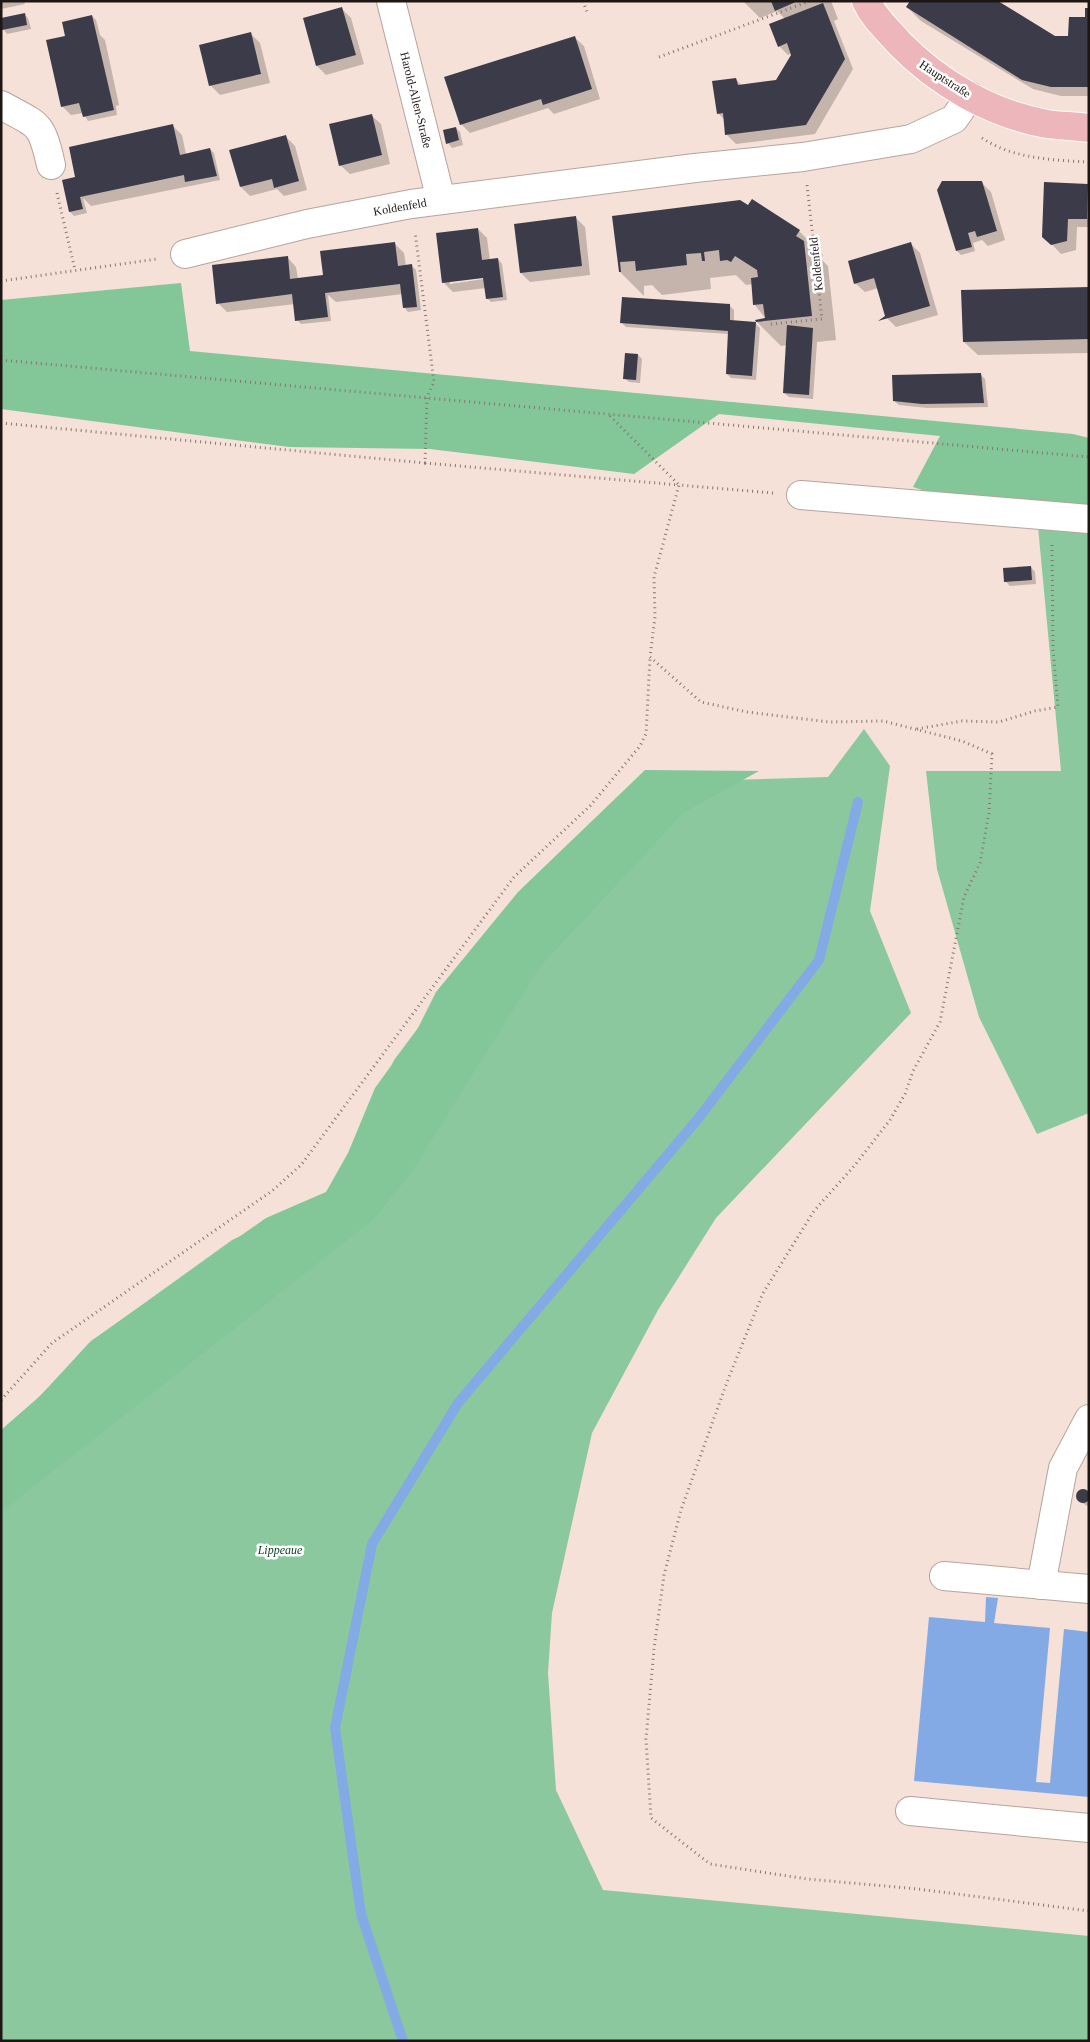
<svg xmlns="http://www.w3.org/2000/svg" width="1090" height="2042" font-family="'Times New Roman',serif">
	<rect width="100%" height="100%" fill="#f5e1d8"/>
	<g fill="#8cc89e">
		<path d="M1038,527L1089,532V1113L1037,1134L979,1017L937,869L926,771H1061Z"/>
		<path d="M864,729L890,766L870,911L911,1013L716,1218L658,1310L592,1433L552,1613L548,1673L556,1790L603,1890L1089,1936V2041H1V1432L27,1410L89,1343L232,1240L333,1192L394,1060L421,1024L636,783L828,777Z"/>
	</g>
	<g fill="#83c698">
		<path d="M181,283L190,351L1073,434L1089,438V532L1038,527L913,487L940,436L719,414L634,474L430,449L289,447L1,409V300Z"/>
		<path d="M645,770L759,771L683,813L539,968L411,1173L373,1220L1,1512V1430L48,1389L91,1341L266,1218L326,1192L348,1153L375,1088L417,1030L436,992L518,892Z"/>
	</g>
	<path fill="#83aae4" d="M986,1597L998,1598L994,1623L1050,1628L1036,1782L1050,1783L1064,1629L1089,1632V1797L914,1781L929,1617L985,1622Z"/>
	<g fill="#0003" fill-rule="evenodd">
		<path d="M1,1H24L25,4L1,9Z"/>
		<path d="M743,1H831L838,19L834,21L853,69L815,134L736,144L727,135L725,120L718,113L736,79L742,86L777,82L793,53L788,55L779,46L785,19L777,11L760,18Z"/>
		<path d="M907,7L1054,38H1069L1086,19L1089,9V96H1061L1033,89L921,21Z"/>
		<path d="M342,9L351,18L364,64L326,75L317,66Z"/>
		<path d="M24,14L28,18L31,29L7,34L3,29Z"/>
		<path d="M92,16L96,20L100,35L105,40L119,105L116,106L117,115L88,121L83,113L71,115L62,106L68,37Z"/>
		<path d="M251,34L260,43L270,83L220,95L211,86L201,46Z"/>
		<path d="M574,37L584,46L600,99L554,114L548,108L470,133L461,124Z"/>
		<path d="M371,115L381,124L390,164L350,174L340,165Z"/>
		<path d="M172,125L182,135L186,154L210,149L214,153L220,180L91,206L83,198L87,213L74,216L70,212L63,181L75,179Z"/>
		<path d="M456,128L460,132L463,145L452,148L448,143Z"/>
		<path d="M286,137L295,146L307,190L284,196L277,189L250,196L241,187Z"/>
		<path d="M982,183L991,192L1005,240L988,246L982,240L973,243L975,251L961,255L957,251Z"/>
		<path d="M1087,185L1089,227H1077L1076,250L1061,254L1044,236Z"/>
		<path d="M575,217L585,227L590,275L530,282L521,273Z"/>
		<path d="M613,217L799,231L823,255L821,259L828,266L836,340L817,342L813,399L789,397L784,393L787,345L781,346L757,322L766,319L754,304L753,284L746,285L736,275L710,278L711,289L662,295L652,285L644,286V296L620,272Z"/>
		<path d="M478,229L487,238L490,261L498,259L502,264L507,300L491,302L487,298L486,288L453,292L444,283L438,234ZM490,276V278L450,284V281Z"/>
		<path d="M395,244L404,253L406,266H412L416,270L421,310L408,312L404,307L403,294L336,302L328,295L331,321L301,324L297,320L295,304L227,312L218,303L287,257L296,267L298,279L324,276Z"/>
		<path d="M911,244L920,253L938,315L896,327L887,318L878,288L865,292L855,283Z"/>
		<path d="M1089,288V353L978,355L964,342Z"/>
		<path d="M730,306L734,310V322L755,323L760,328L756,380L731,378L727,374L729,334L626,327L621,322Z"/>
		<path d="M638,355L642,359L640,383L629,382L624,378Z"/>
		<path d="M981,375L985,379L988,407L927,408L899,405L894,401Z"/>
		<path d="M1031,567L1035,572L1036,584L1010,586L1005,581Z"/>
		<path d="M1084,1489L1089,1492V1507L1079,1501L1077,1496Z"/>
	</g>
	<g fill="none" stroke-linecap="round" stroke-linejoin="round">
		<path stroke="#83aae4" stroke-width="10" d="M403,2041L361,1914L335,1728L372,1544L458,1403L697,1120L819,960L858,802"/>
	</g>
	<g fill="#3b3b49">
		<path d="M771,1H798L775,11Z"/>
		<path d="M910,1H998L1055,36H1068L1069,17H1085V8H1089V87H1051L1022,80L906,7Z"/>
		<path d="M823,3L845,59L806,125L725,135L723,113L717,114L712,81L736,78L738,85L776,80L791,55L787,43L778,47L769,24Z"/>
		<path d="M342,7L356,55L316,66L303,18Z"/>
		<path d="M25,13L27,25L2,30L1,18Z"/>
		<path d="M92,15L114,110L83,117L79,103L61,107L46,40L65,36L62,22Z"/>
		<path d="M251,32L261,74L209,86L199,45Z"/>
		<path d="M575,36L592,89L543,105L541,99L460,125L444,77Z"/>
		<path d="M372,114L382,155L339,166L329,124Z"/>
		<path d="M173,124L180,155L210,148L217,176L185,182L184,175L80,197L83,209L69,212L62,180L75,177L69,147Z"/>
		<path d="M456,127L459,140L446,144L443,130Z"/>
		<path d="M286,135L299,181L274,188L272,179L240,187L229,150Z"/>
		<path d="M942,181H982L997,231L977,237L975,231L968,233L972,247L956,251L937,190Z"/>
		<path d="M1044,182L1088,184L1087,219H1068L1067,241L1051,245L1042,237Z"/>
		<path d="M752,199L800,230L796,236L804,241L812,316L756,322L752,376L726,374L728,331L620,323L622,297L730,304V320L756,322L755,320L765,318L763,304L753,305L751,278L758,277L757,270L735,256L731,262L727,260L720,261L719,250L704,252L705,261H702L701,253L686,254L687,265L636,271L635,261L620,262L621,272H619L612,216L740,200L748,205Z"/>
		<path d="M576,216L582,266L520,273L514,224Z"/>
		<path d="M478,228L482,260L498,258L503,297L486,299L483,278L442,283L436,233Z"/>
		<path d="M395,242L398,266L412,264L417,307L403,308L400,284L325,293L328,317L311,319L295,321L292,294L216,304L212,265L288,256L290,279L306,277L323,275L320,251Z"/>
		<path d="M911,242L930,306L878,321L885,316L874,278L854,284L848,261Z"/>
		<path d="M1089,287V339L963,342L961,290Z"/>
		<path d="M787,325L813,328L809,395L783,393Z"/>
		<path d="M625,353L638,354L636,380L623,379Z"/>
		<path d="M981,373L984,403L922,404L893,401L892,375Z"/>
		<path d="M1031,566L1032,580L1004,582L1003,568Z"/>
		<circle cx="1083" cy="1496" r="7"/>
	</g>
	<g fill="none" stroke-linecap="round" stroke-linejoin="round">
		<g stroke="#b7a49c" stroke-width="30">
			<g id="minor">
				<path d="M391,1L441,200"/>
				<path d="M1,105C39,126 41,121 51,165"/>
				<path d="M185,254L307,224L411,204L695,168L803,157L911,139L954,119L970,96"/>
				<path d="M801,495L1089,519"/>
				<path d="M944,1576L1089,1589"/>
				<path d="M1041,1585L1063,1468L1089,1419"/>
				<path d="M910,1811L1089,1828"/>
			</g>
		</g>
		<g stroke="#fff" stroke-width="30">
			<path id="major" d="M866,1C874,18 887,29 899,43C938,83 991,114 1047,124C1061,126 1075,126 1089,128"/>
		</g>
		<g stroke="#857772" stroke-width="3" stroke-dasharray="1 4" stroke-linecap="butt">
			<path d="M583,1L587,12"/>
			<path d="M659,57L810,1"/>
			<path d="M982,138C1013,159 1053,160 1089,162"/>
			<path d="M57,193L75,270"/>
			<path d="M1,281L157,259"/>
			<path d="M771,324L822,319L807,185"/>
			<path d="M1,360L1089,457"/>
			<path d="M610,416L678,484"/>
			<path d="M1,423L425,463L427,397L434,382L415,232"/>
			<path d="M425,463L679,485"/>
			<path d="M773,493L679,485L654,577L655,617L650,657L701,702L747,712L829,722L883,721L962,741L992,754L989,813L980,863L964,897L940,1022L913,1071L905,1094L890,1120L855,1165L814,1211L763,1293L727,1382L681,1510L664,1575L654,1649L646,1739L651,1818L710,1864L807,1879L918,1889L1089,1911"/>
			<path d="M917,729L962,721L999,722L1035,711L1058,707L1053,649L1052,545"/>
			<path d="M1,1400L52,1343L272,1191L301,1165L514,877L590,806L640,746L646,734L650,658"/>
		</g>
		<use href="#minor" stroke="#fff" stroke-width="28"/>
		<use href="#major" stroke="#ecb6bb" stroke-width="28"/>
	</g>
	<g text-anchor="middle" stroke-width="5" stroke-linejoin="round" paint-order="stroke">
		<g font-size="12" fill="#1d1613" stroke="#fff">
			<text transform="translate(945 79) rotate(33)" y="4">Hauptstraße</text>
			<text transform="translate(416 100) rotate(76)" y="4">Harold-Allen-Straße</text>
			<text transform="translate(400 207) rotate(-10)" y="4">Koldenfeld</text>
			<text transform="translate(816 264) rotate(-96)" y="4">Koldenfeld</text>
		</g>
		<g font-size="12" font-style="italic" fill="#083e20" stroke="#fff">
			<text x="280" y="1554">Lippeaue</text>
		</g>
	</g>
	<rect width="1090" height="2042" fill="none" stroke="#1d1613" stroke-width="5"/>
</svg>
